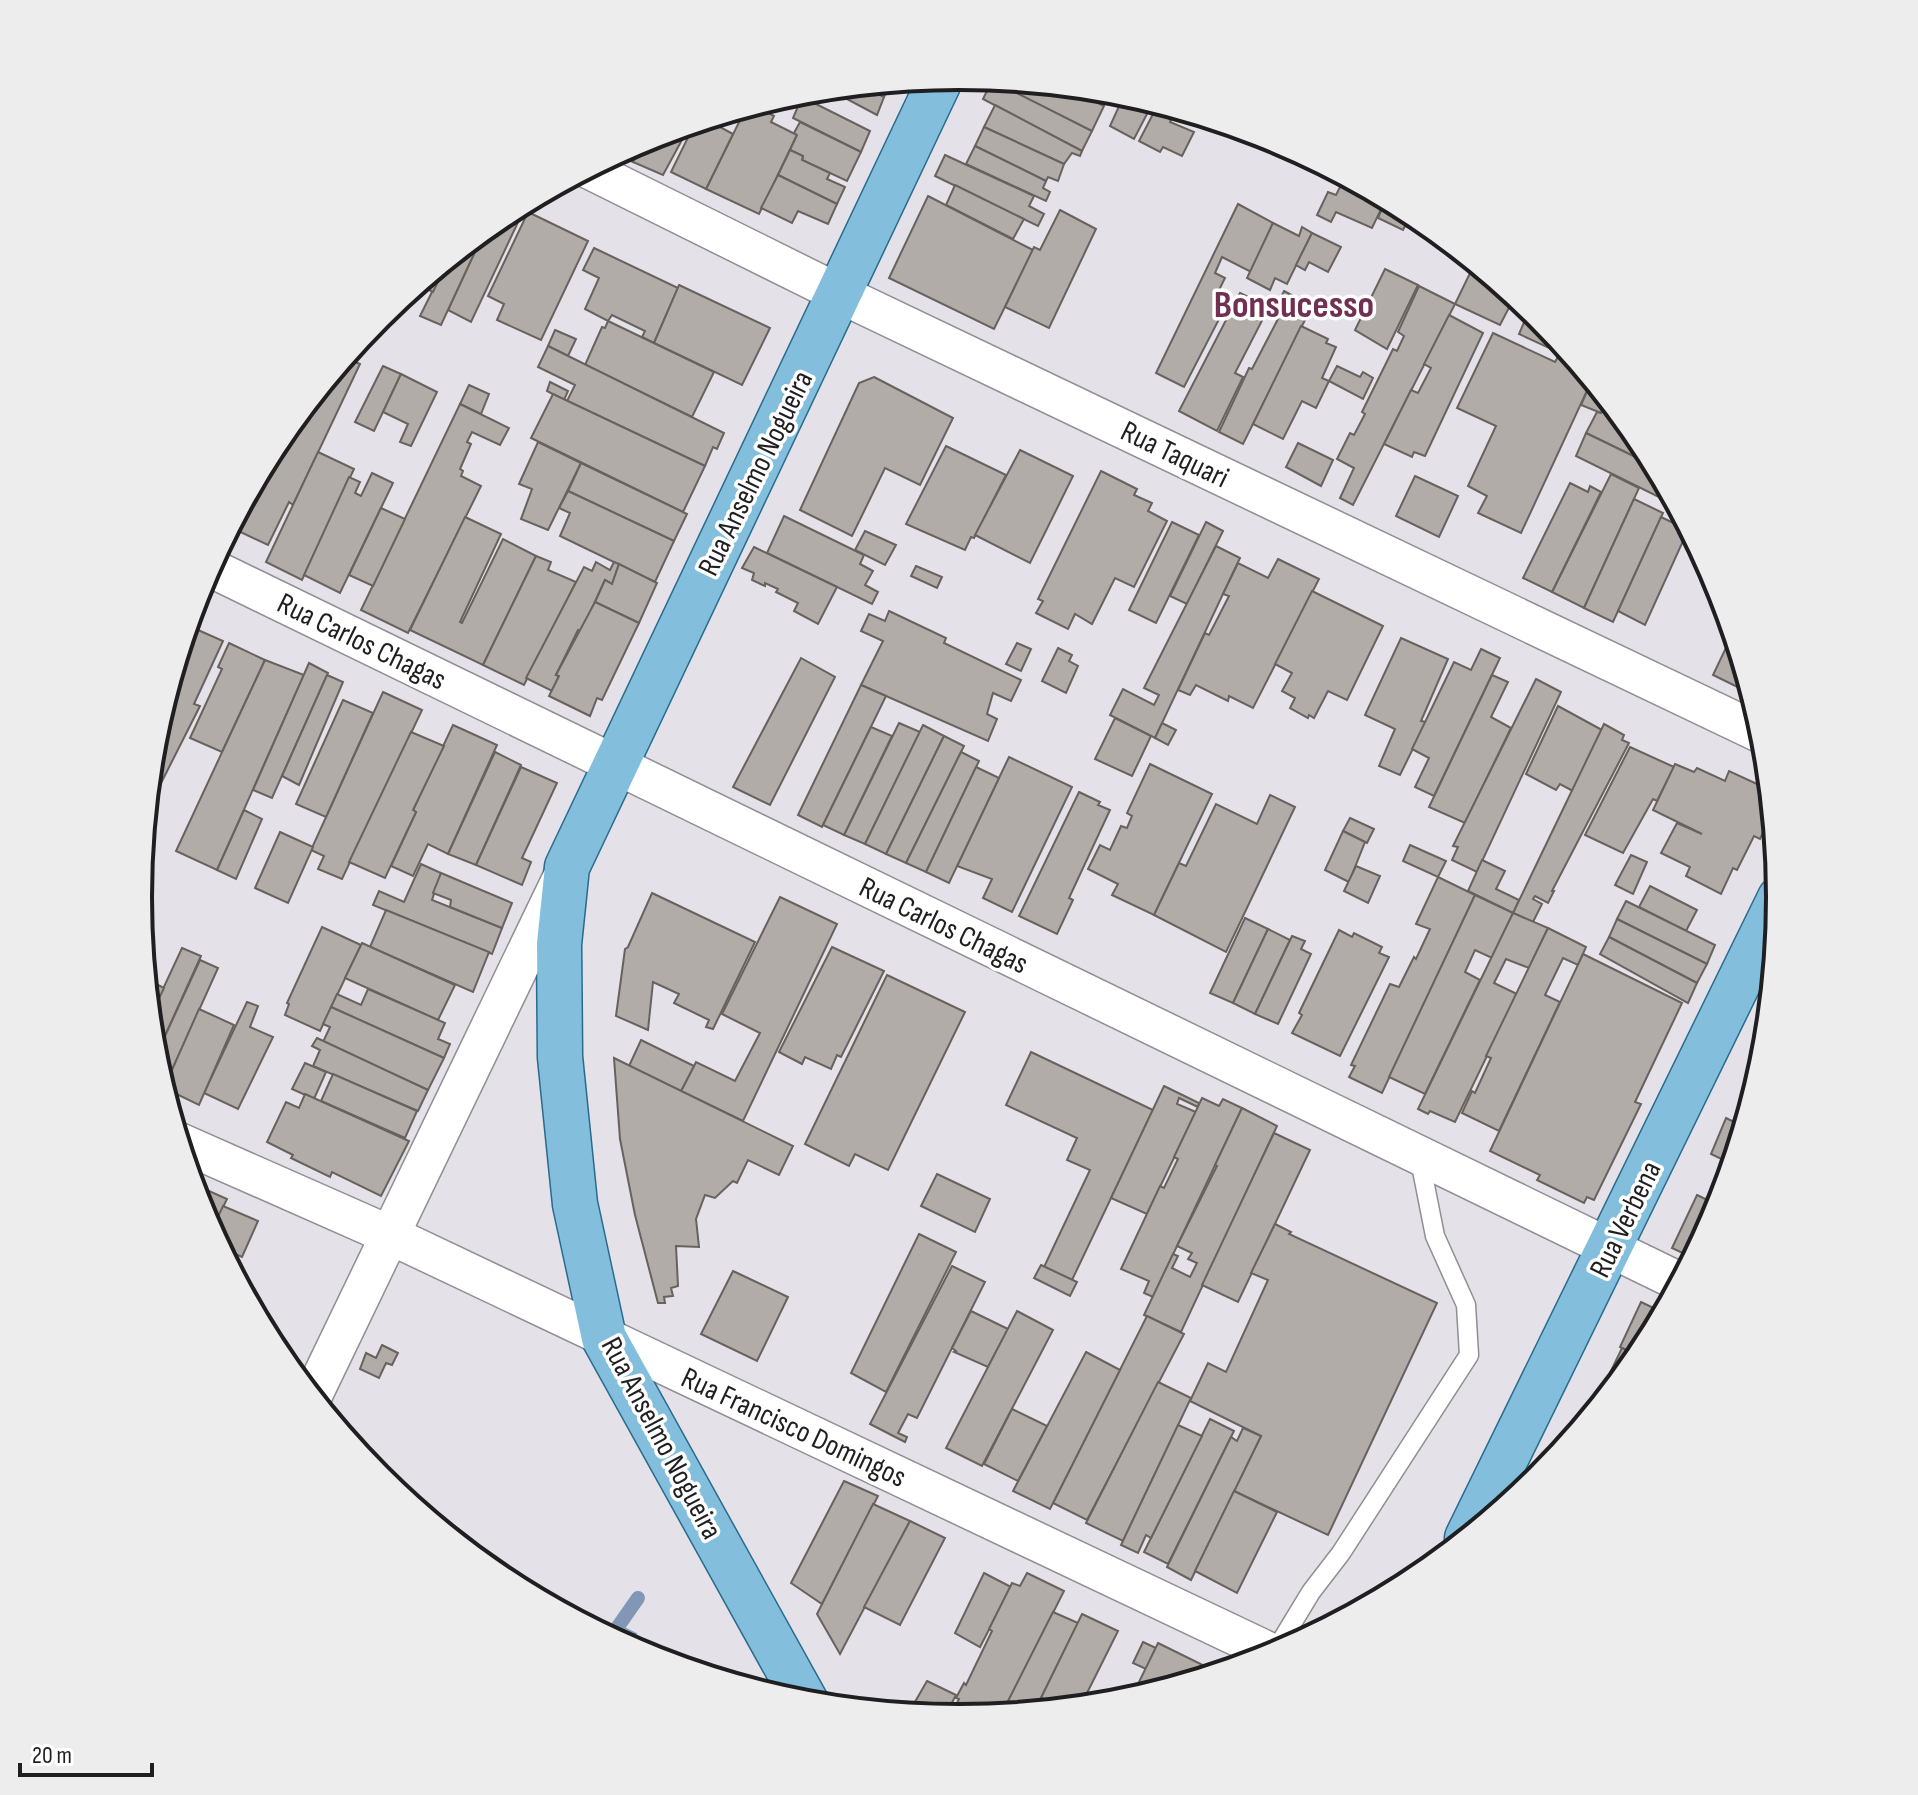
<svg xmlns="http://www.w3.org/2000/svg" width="1918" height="1795" font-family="'Sofia Sans Condensed',sans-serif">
	<rect width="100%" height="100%" fill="#e4e1e8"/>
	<path fill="#aacdf7" stroke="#8098b6" stroke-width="2" d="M614,1623L636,1634L628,1647L603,1634Z"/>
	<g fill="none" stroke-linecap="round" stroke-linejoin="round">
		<path stroke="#8098b6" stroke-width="14" d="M610,1638L638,1598"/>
	</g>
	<g fill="#b2aca8" stroke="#67625e" stroke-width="2">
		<path d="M992,80L1092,131L1082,151L983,99Z"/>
		<path d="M1011,81L1065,86L1104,106L1092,131L1007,88Z"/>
		<path d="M891,83L884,97L862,86Z"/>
		<path d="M862,86L884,97L877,115L828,89Z"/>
		<path d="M1125,93L1150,106L1152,102L1150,101L1176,109L1170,122L1194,132L1182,156L1163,147L1160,152L1139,141L1153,114L1148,112L1134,139L1110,126Z"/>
		<path d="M802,97L870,131L861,152L793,118Z"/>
		<path d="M761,103L759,108L774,116L771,122L797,135L759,214L706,189L746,108Z"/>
		<path d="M995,105L1082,151L1080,156L1072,153L1064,164L984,127Z"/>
		<path d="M707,120L733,134L706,189L671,172L695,123Z"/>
		<path d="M800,122L861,152L847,181L802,160L803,156L790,150L797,135L794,133Z"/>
		<path d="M690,125L663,175L633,162L645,138Z"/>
		<path d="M984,127L1064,164L1058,181L1048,177L1046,181L975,146Z"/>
		<path d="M645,138L633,162L618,153Z"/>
		<path d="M975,146L1046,181L1043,188L1050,192L1046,201L966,164Z"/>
		<path d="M790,150L803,156L802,160L830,173L827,179L845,187L837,204L778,175Z"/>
		<path d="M945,155L1034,196L1029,206L1044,214L1038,226L935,176Z"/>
		<path d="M778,175L837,204L828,224L798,211L792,223L761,208Z"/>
		<path d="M1345,177L1386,199L1372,228L1336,212L1331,222L1317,215L1328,192L1336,195Z"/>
		<path d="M955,185L1024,219L1013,239L946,205Z"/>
		<path d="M928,196L1033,250L994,329L889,278Z"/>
		<path d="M1386,199L1412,213L1403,230L1378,218Z"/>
		<path d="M528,201L471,322L448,310L486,228L503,214Z"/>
		<path d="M1238,204L1273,223L1251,272L1222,257L1215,273L1225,278L1219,290L1231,296L1184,387L1156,373Z"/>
		<path d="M1060,210L1096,229L1049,328L1005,307L1034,247L1040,250Z"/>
		<path d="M528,212L588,241L541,340L497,320L504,304L488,296Z"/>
		<path d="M1412,213L1429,226L1425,235L1405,226Z"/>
		<path d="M1273,223L1299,236L1302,227L1312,233L1287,284L1275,278L1270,290L1247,278Z"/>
		<path d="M486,228L441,325L420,316L449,258Z"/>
		<path d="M1312,233L1341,247L1328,272L1309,262L1305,270L1296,265Z"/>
		<path d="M594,248L678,288L654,343L642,337L645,331L612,315L608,321L585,309L599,278L583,270Z"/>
		<path d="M445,262L447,263L433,292L417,284Z"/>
		<path d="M1385,269L1418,285L1387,349L1355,330Z"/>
		<path d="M1471,271L1504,287L1515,296L1500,325L1455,304Z"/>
		<path d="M679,285L770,328L742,385L654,343Z"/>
		<path d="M1419,286L1455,304L1353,505L1340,498L1354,468L1337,459L1350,433L1354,435L1365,414L1362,412L1393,349L1397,351L1404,336L1398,332Z"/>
		<path d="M1284,291L1312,306L1243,444L1219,432L1249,368L1252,369L1279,317L1273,313Z"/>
		<path d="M1240,293L1269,307L1235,373L1243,377L1217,431L1179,411Z"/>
		<path d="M1534,312L1557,337L1554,344L1562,348L1560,353L1519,334L1525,320L1530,322Z"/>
		<path d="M1449,315L1483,333L1425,456L1414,452L1412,457L1384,444L1411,390L1418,393L1431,368L1424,364Z"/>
		<path d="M608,321L714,372L692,417L585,365L602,327L605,328Z"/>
		<path d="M1301,326L1328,339L1326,343L1336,347L1322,378L1329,381L1316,408L1302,401L1283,439L1253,424Z"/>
		<path d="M555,330L576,339L568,356L548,346Z"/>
		<path d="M1493,333L1555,362L1560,353L1575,359L1592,380L1521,533L1478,513L1487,496L1468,486L1496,426L1457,408Z"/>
		<path d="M548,346L724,433L717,449L713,447L705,466L567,401L575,385L538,367Z"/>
		<path d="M345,357L360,364L293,505L289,502L268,545L230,527L276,441Z"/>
		<path d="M383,366L401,374L374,431L355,422Z"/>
		<path d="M1337,366L1360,377L1363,372L1373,378L1363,399L1329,381Z"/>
		<path d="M401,374L437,392L411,446L400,442L408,424L383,412Z"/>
		<path d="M874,377L953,418L920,485L885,468L852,536L800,510L859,383Z"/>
		<path d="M1592,380L1627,422L1602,411L1601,413L1581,405Z"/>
		<path d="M550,382L568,391L564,400L547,391Z"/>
		<path d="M469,385L489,394L481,414L460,404Z"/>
		<path d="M553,394L705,466L683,512L531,438Z"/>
		<path d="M460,404L509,428L500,445L472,432L467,442L471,444L460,469L463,471L461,476L481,486L408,633L361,610Z"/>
		<path d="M1602,411L1627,422L1642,441L1656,467L1586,433L1597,412L1601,413Z"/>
		<path d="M1586,433L1656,467L1677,506L1576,456Z"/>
		<path d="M538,442L581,463L548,530L521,519L532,489L519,484Z"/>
		<path d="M1298,443L1333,460L1321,486L1286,467Z"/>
		<path d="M946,446L1006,475L974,538L971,537L965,550L906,524Z"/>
		<path d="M1020,450L1073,476L1030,563L975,535Z"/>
		<path d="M318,452L354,469L302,580L266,562Z"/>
		<path d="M581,463L687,514L674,541L568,491Z"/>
		<path d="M1101,471L1137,489L1134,495L1152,503L1148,511L1167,521L1134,587L1115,578L1092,624L1075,614L1068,629L1036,613L1043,601L1038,599Z"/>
		<path d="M372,473L393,483L340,593L304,575L349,477L360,482L355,493L361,496Z"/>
		<path d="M1611,474L1639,488L1584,608L1552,592Z"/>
		<path d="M1415,476L1458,496L1439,537L1396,516Z"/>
		<path d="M1570,483L1588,492L1590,486L1601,492L1552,592L1523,578Z"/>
		<path d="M568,491L674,541L655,582L560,536L570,513L559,508Z"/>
		<path d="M1634,499L1663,513L1613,622L1584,608Z"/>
		<path d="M381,508L405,519L373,586L349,575Z"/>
		<path d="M784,516L864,555L860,564L873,571L865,585L878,592L872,604L767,553Z"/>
		<path d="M465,517L501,534L460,622L462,623L503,539L536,556L483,665L410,630Z"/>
		<path d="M1661,517L1688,530L1645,625L1618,611Z"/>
		<path d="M1172,522L1199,535L1156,623L1129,610Z"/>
		<path d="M1206,522L1223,531L1187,604L1170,596Z"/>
		<path d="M865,531L896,545L885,565L855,550Z"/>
		<path d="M1216,546L1240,558L1155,738L1110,715L1123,689L1154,705L1159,695L1144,688Z"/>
		<path d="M754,547L837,587L818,624L794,611L798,603L776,592L778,589L765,583V586L752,580L754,573L742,568Z"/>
		<path d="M536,556L551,562L548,570L576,582L524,685L483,665Z"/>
		<path d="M1278,559L1319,579L1253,708L1229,696L1228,701L1196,685L1190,695L1178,690L1205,633L1209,635L1229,596L1223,594L1238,563L1268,578Z"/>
		<path d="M596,562L610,570L614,562L619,564L612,584L605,580L581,632L578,630L556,675L559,676L552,691L526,678L584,567L592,571Z"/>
		<path d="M619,564L657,583L639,623L595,602L605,580L612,584Z"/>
		<path d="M916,566L942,577L937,588L911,576Z"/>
		<path d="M1312,591L1383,626L1347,700L1328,691L1314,718L1309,715L1308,718L1290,708L1295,698L1282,691L1292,673L1275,664Z"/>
		<path d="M595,602L639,623L602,700L597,698L590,716L549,696L559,676L556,675Z"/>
		<path d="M889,611L946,638L944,643L1021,680L1011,701L993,693L987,714L997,719L988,741L861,685L883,641L861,631L869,614L885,621Z"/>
		<path d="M198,630L223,641L194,704L200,706L153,799L148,796L153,737L167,693Z"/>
		<path d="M1732,635L1734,636L1752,694L1713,675Z"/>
		<path d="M184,636L193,640L167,693Z"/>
		<path d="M1401,638L1448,659L1421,721L1426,722L1400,775L1379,766L1395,729L1365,715Z"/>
		<path d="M229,643L265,660L222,752L190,738L222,669L218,667Z"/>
		<path d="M1017,643L1031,649L1021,671L1006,664Z"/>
		<path d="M1058,648L1072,655L1069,661L1078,666L1066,693L1042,681Z"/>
		<path d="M1481,649L1500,658L1434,796L1415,787L1429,758L1412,749L1454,662L1471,670Z"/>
		<path d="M801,658L835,677L770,805L733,787Z"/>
		<path d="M265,660L304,675L217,870L176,851Z"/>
		<path d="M309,663L328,673L272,798L253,790Z"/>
		<path d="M327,675L343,682L299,785L282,776Z"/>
		<path d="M1492,675L1508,682L1491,717L1511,728L1465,823L1429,807Z"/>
		<path d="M1536,679L1561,692L1477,872L1452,860L1458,847L1453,846Z"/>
		<path d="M861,685L886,696L822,827L798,815Z"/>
		<path d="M383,692L422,710L342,879L318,869L324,856L311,850Z"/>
		<path d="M343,700L373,713L326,817L296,804Z"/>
		<path d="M1558,706L1602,730L1573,791L1560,784L1556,790L1526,774Z"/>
		<path d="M1115,718L1151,736L1132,776L1095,759Z"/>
		<path d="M899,723L920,732L865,844L844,835Z"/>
		<path d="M1162,723L1176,730L1168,745L1155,738Z"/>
		<path d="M1604,724L1624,735L1622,740L1629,743L1552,891H1554L1548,903L1535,896L1533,899L1542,904L1533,922L1513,913Z"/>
		<path d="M453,725L497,745L448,854L428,844L413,876L391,866L416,812L413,810Z"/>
		<path d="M923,725L944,736L886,854L865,844Z"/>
		<path d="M871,727L892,736L844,835L823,825Z"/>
		<path d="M411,732L444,746L413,810L416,812L385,878L349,862Z"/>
		<path d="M944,736L964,746L906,863L886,854Z"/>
		<path d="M1630,747L1674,767L1657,801L1653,799L1623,853L1585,835Z"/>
		<path d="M495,752L521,765L476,865L448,854Z"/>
		<path d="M961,752L979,761L926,872L906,863Z"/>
		<path d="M1009,757L1072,787L1012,912L983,898L992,879L957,866Z"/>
		<path d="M1150,764L1212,794L1154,915L1112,895L1118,884L1088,869L1100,845L1110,850L1121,826L1127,828L1132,816L1127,813Z"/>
		<path d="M1675,764L1694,772L1697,768L1725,781L1729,771L1770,790L1773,822L1770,828L1766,826L1760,839L1754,836L1737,870L1733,868L1721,894L1686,876L1690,867L1661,853L1677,823L1702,834L1653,810Z"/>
		<path d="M521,767L557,783L522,858L531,862L522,885L476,865Z"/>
		<path d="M976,767L999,778L949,883L926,872Z"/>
		<path d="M1079,792L1100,802L1098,805L1110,810L1069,898L1073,900L1057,934L1019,916Z"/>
		<path d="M1270,795L1295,807L1226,952L1154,915L1179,863L1186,866L1216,804L1257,824Z"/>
		<path d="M244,810L262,819L236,879L217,870Z"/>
		<path d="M1350,818L1374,829L1367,843L1343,831Z"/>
		<path d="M1343,831L1365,842L1349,882L1325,870Z"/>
		<path d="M280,832L313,847L288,903L255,888Z"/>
		<path d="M1410,845L1446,861L1438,877L1403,861Z"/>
		<path d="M1631,855L1647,862L1633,894L1615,885Z"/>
		<path d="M1482,860L1505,871L1496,889L1519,900L1513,913L1468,891Z"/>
		<path d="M421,864L441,873L432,900L502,928L492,954L373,905L379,891L404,902Z"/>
		<path d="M1356,866L1380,876L1368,903L1344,891Z"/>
		<path d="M441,873L512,903L502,928L450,907L451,900L433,893Z"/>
		<path d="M1438,877L1475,895L1382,1093L1349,1077L1355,1066L1351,1065L1390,984L1399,987L1414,957L1416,959L1430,929L1416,924Z"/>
		<path d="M1650,886L1697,910L1686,931L1639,907Z"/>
		<path d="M652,893L755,942L713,1029L706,1027L709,1020L674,1003L679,994L653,982L648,1030L616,1016L625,949L628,947Z"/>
		<path d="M1475,895L1513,913L1492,958L1475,950L1465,972L1480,980L1425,1094L1389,1077Z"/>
		<path d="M780,897L837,924L743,1121L681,1091L696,1062L735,1081L760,1033L722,1014Z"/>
		<path d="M1626,901L1715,945L1707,964L1617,919Z"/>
		<path d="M386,910L489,952L473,992L370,947Z"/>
		<path d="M1513,913L1548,928L1529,968L1506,959L1494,983L1517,994L1455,1122L1430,1111L1428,1114L1418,1109Z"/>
		<path d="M1245,918L1268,929L1233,1003L1210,993Z"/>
		<path d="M1617,919L1707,964L1697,983L1609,937Z"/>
		<path d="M322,927L361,945L320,1031L285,1015L289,1004L287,1003Z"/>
		<path d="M1548,928L1586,947L1578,965L1563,958L1545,995L1560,1002L1499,1131L1462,1113L1472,1091L1475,1093L1491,1058L1486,1056Z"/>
		<path d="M1268,929L1290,940L1255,1014L1233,1003Z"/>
		<path d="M1339,930L1352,937L1354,933L1382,947L1379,953L1389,957L1340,1056L1292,1033L1302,1015L1299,1013Z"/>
		<path d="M1292,936L1305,941L1301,949L1311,954L1278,1024L1255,1014Z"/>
		<path d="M1609,937L1697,983L1688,1003L1600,954Z"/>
		<path d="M362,943L455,985L438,1020L345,978Z"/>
		<path d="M832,947L884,971L841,1057L837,1055L831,1069L805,1057L802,1064L779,1052Z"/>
		<path d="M182,948L201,956L154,1060L149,1019Z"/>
		<path d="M1583,954L1682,1003L1635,1102L1641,1104L1594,1200L1587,1197L1584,1203L1537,1180L1540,1175L1490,1151Z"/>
		<path d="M200,960L218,968L163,1090L154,1060Z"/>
		<path d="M887,975L965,1012L888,1170L855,1154L849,1166L805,1144Z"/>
		<path d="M146,979L164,988L149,1019Z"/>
		<path d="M368,989L445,1023L438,1039L450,1044L444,1058L331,1007L337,994L361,1005Z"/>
		<path d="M247,1002L258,1006L250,1027L273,1037L238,1109L204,1093Z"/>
		<path d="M331,1007L444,1058L428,1090L323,1042L330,1027L323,1024Z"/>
		<path d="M199,1009L234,1025L199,1105L164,1088Z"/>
		<path d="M317,1038L428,1090L418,1111L313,1066L320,1050L312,1046Z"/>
		<path d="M641,1040L694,1066L681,1091L629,1066Z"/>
		<path d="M1031,1052L1153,1110L1072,1280L1044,1267L1090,1170L1067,1160L1077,1138L1006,1105Z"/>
		<path d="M614,1058L793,1146L779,1175L748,1160L737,1183L733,1181L715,1198L705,1195L696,1219L699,1247L676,1246L678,1286L671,1288L673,1296L664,1297L665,1303H658L635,1215L620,1139Z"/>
		<path d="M305,1063L326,1072L314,1099L292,1089Z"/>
		<path d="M333,1074L417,1111L405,1138L321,1101Z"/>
		<path d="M1164,1086L1199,1103L1198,1107L1179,1098L1177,1104L1196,1112L1147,1214L1111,1198Z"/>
		<path d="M305,1094L409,1141L381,1196L332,1172L330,1177L291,1158L293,1155L267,1142L286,1102L299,1108Z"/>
		<path d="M1202,1098L1219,1106L1223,1099L1242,1108L1153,1297L1144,1293L1149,1281L1121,1269L1160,1186L1164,1188L1178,1159L1174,1157Z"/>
		<path d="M1743,1099L1751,1103L1744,1127L1733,1121Z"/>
		<path d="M1242,1108L1277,1126L1181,1332L1144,1315L1173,1254L1178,1256L1172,1268L1190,1277L1197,1263L1188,1259L1192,1253L1177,1246L1217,1166L1215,1165Z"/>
		<path d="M1726,1118L1744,1127L1732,1164L1711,1154Z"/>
		<path d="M1274,1133L1310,1150L1238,1302L1202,1285Z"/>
		<path d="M937,1174L990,1199L975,1232L921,1206Z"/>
		<path d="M191,1183L227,1199L211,1232L200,1211Z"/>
		<path d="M1697,1195L1720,1206L1693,1258L1672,1248Z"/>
		<path d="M223,1206L258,1221L242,1257L219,1247L211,1232Z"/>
		<path d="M1275,1224L1291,1232L1289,1234L1437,1303L1328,1535L1234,1491L1261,1436L1190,1401L1208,1363L1226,1372L1268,1280L1251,1273Z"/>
		<path d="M919,1234L956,1252L886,1392L851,1373Z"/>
		<path d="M1041,1265L1077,1282L1070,1296L1034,1278Z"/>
		<path d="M952,1266L985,1282L917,1418L908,1414L898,1433L907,1437L905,1442L870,1424Z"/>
		<path d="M733,1271L788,1297L757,1361L701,1334Z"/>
		<path d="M1641,1302L1664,1313L1640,1357L1620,1347Z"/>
		<path d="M971,1311L1008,1329L988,1367L954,1352L956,1351L952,1348Z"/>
		<path d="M1017,1311L1053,1330L982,1466L946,1448Z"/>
		<path d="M1147,1316L1184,1334L1087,1520L1053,1503Z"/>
		<path d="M382,1345L398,1353L392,1365L386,1363L379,1378L360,1369L366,1353L376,1358Z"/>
		<path d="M1622,1348L1640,1357L1614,1388L1605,1383Z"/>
		<path d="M1086,1352L1120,1370L1050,1509L1013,1491Z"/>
		<path d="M1158,1382L1191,1398L1123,1541L1086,1523Z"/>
		<path d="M1605,1383L1614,1388L1595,1411L1593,1409Z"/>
		<path d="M1012,1409L1047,1426L1018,1481L984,1464Z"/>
		<path d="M1210,1419L1234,1431L1168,1564L1144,1552Z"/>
		<path d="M1178,1425L1202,1436L1151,1538L1146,1535L1138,1553L1121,1545Z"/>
		<path d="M1243,1428L1261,1436L1191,1580L1167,1567L1231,1437L1237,1441Z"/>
		<path d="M844,1481L878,1496L822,1604L791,1583Z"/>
		<path d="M1234,1491L1277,1512L1237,1593L1195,1571Z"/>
		<path d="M873,1504L910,1521L840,1654L817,1614Z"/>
		<path d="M910,1521L945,1538L900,1625L864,1607Z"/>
		<path d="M984,1573L1011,1587L980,1647L955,1633Z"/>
		<path d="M1027,1573L1064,1591L1003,1712L990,1706H984L981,1711L991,1716L950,1718L959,1699L956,1698L964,1683L966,1685L992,1631L989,1629L1012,1583L1020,1586Z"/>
		<path d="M1053,1612L1078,1623L1034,1712L1001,1715Z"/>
		<path d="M1082,1614L1118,1631L1080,1707L1063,1709L1041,1698Z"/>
		<path d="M1143,1642L1156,1648L1146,1669L1133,1663Z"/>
		<path d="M1158,1643L1219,1673L1155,1692L1138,1684Z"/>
		<path d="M927,1681L956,1695L944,1718L908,1714Z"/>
		<path d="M1138,1684L1155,1692L1131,1700Z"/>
	</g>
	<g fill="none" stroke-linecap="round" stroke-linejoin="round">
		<g stroke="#908e94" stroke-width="21">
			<path id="lane" d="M1274,1653L1311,1592L1341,1553L1469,1355L1466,1305L1435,1236L1419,1155"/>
		</g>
		<g stroke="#908e94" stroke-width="41">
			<g id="street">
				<path d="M588,169L840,294L1764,735"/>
				<path d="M209,567L1680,1282"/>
				<path d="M179,1142L392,1236L1276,1655"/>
				<path d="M312,1397L561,880"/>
			</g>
		</g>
		<g stroke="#2a6b8d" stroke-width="47">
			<g id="primary">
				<path d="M1467,1538L1780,898"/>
				<path d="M807,1704L604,1338L575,1204L560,1057L559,944L567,867L941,78"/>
			</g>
		</g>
		<use href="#lane" stroke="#fff" stroke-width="18"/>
		<use href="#street" stroke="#fff" stroke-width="38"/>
		<use href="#primary" stroke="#83bfdd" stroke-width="44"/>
	</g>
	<g text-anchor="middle" stroke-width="7" stroke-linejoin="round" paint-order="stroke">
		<g font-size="30" fill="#1f1e20" stroke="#fff">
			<text transform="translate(1175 454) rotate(26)" y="10">Rua Taquari</text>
			<text transform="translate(755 473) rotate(-64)" y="10">Rua Anselmo Nogueira</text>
			<text transform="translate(362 641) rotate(26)" y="10">Rua Carlos Chagas</text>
			<text transform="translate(944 925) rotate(26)" y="10">Rua Carlos Chagas</text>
			<text transform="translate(1625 1219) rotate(-64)" y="10">Rua Verbena</text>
			<text transform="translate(794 1427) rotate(25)" y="10">Rua Francisco Domingos</text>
			<text transform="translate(662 1438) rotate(62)" y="10">Rua Anselmo Nogueira</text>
		</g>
		<g font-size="38" font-weight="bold" fill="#713052" stroke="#fff">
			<text x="1294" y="317">Bonsucesso</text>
		</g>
	</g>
	<path d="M0 0H1918V1795H0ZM152 897a807 807 0 1 1 1614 0a807 807 0 1 1-1614 0Z" fill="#ededed" fill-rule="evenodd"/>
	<path fill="none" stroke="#1f1e20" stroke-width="4" d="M152 897a807 807 0 1 1 1614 0a807 807 0 1 1-1614 0Z"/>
	<path d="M20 1763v12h132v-12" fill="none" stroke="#1f1e20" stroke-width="4"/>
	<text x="32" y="1763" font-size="24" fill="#1f1e20" stroke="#ffffff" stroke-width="6" paint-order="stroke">20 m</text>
</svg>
